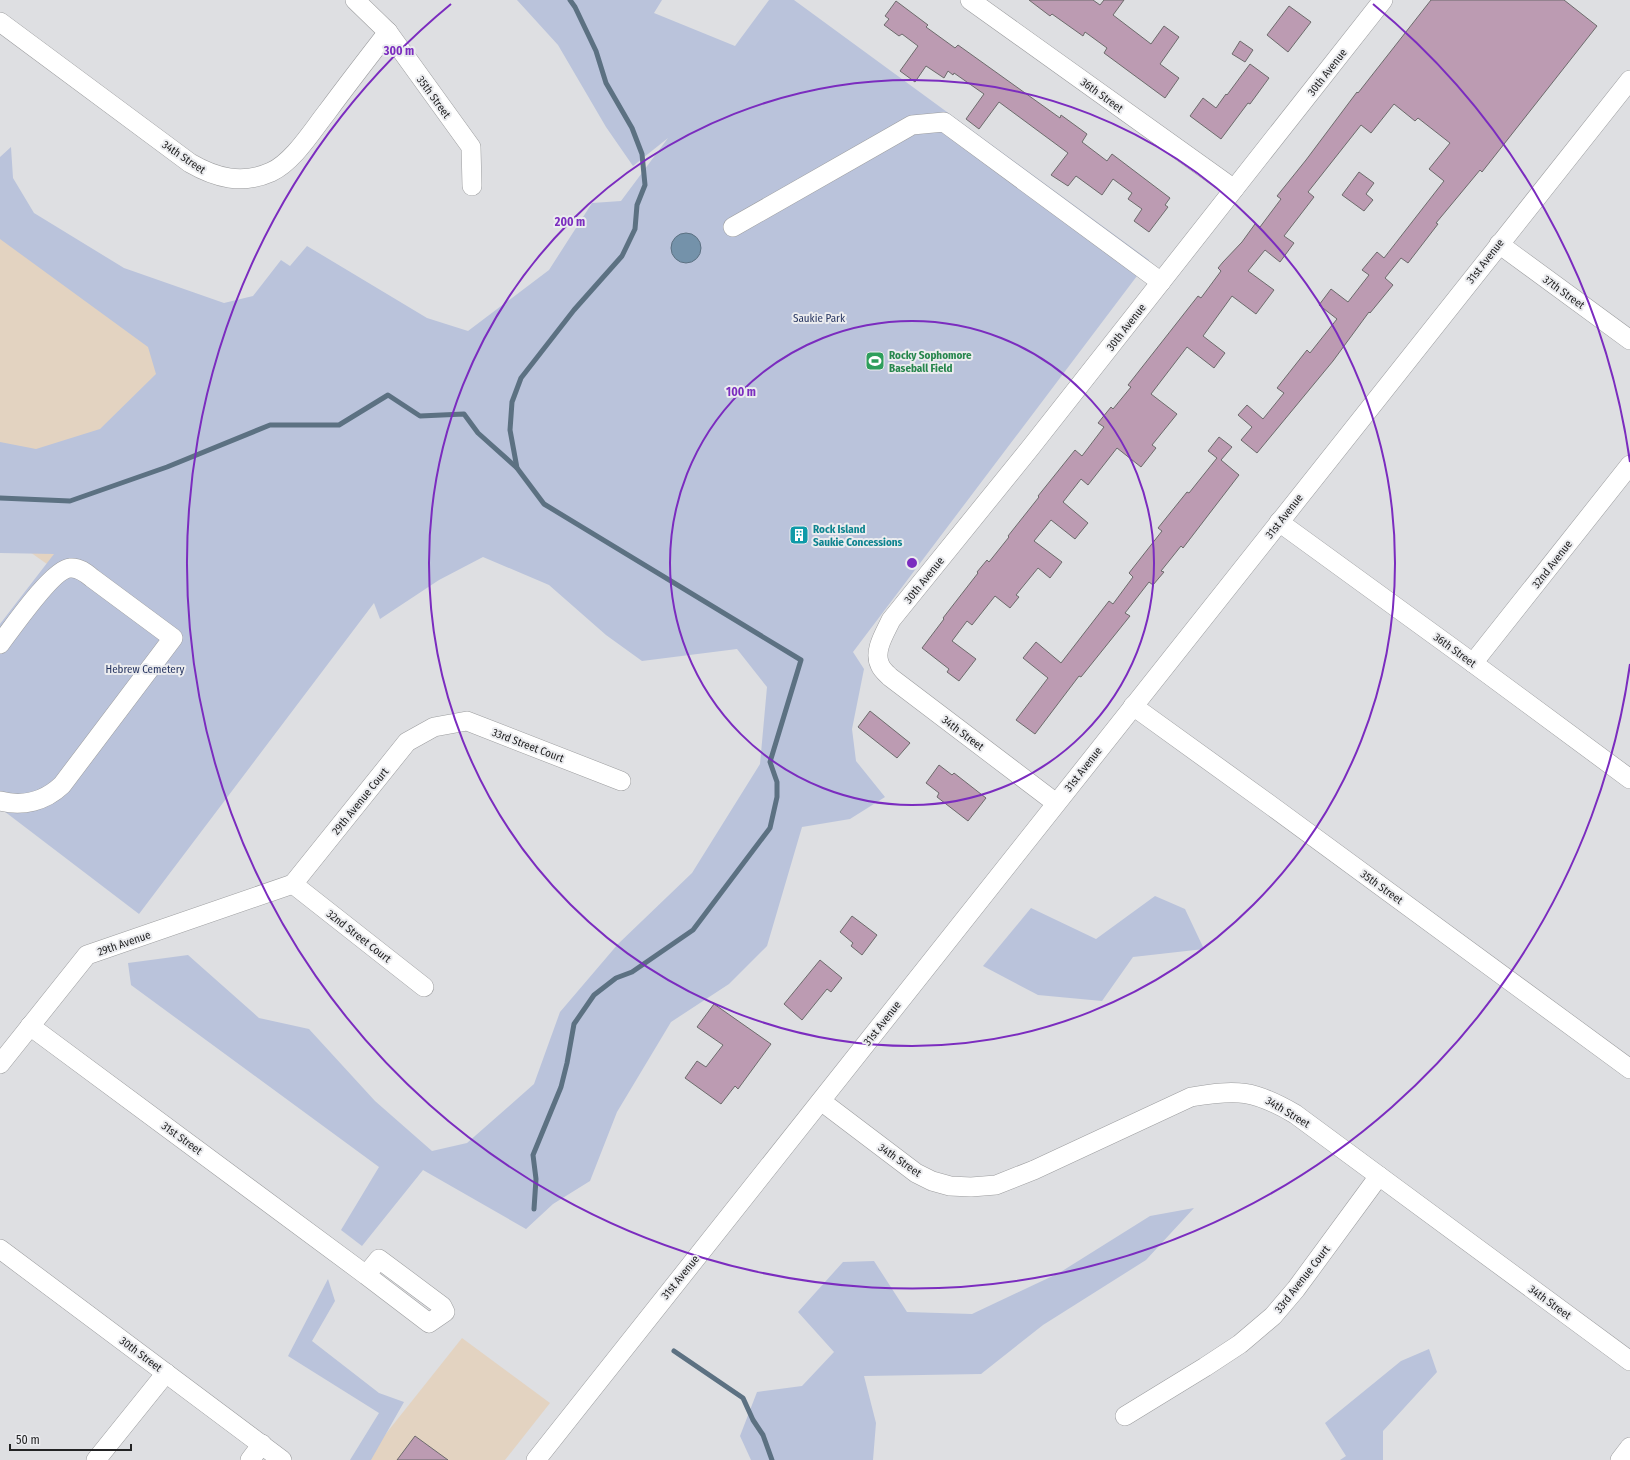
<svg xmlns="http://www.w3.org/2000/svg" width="1630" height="1460" font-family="'Fira Sans Condensed',sans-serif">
	<rect width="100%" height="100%" fill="#dedfe2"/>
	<g fill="#e3d3c1">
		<path d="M0,227L192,376L47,564L0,531Z"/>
		<path d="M462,1338L550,1403L505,1460H365Z"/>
	</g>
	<g fill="#bac3db">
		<path d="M517,0H662L654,13L735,46L769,0H794L1149,260L853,652L864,669L852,729L856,761L885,797L850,819L802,827L767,946L729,984L671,1022L617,1112L590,1181L553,1204L526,1229L423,1170L362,1246L341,1230L379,1167L131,985L128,963L188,955L259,1018L309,1029L375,1101L432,1151L467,1143L534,1084L560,1012L618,944L692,873L760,764L767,687L737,649L642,661L606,635L549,585L483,557L439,580L380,619L374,603L139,914L0,808V624L54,554L0,553V442L36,449L100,429L156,374L148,347L0,239V157L11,147L13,178L34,213L124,268L224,303L253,296L281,260L290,266L307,246L427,318L468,331L549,270L592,203L621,201L668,138L633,166L606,127L558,45Z"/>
		<path d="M1155,896L1185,909L1204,949L1133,957L1102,1001L1038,995L983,966L1031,908L1096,939Z"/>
		<path d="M1194,1208L1146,1260L1043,1325L981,1374L864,1376L876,1423L873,1460H751L740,1436L757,1392L802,1386L834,1352L798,1312L843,1262L874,1261L907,1312L972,1314L1059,1273L1150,1216Z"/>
		<path d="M328,1279L335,1301L312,1341L379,1393L404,1402L371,1460H350L379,1413L288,1356Z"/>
		<path d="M1429,1349L1437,1372L1383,1431V1460H1340L1346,1456L1325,1423L1401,1361Z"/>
	</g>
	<circle fill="#7492aa" stroke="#5c7182" cx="686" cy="248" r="15"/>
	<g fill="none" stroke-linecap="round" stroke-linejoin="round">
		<g stroke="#5c7182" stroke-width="5">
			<path d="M0,498L70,501L167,467L270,425H339L388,395L420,416L464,414L478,433L517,468"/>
			<path d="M534,1209L536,1179L533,1155L561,1087L567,1063L574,1024L594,995L616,978L632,972L693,930L770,828L777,797V782L770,762L801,660L544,504L517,468L510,430L512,402L521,378L574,310L622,256L635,229L637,205L645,185L642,154L632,128L606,83L596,51L575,7L570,0"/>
			<path d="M674,1351L743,1398L753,1420L763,1435L772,1460"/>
		</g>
	</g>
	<g fill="#bc9bb2" stroke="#6d6b6c">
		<path d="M1029,0H1093L1100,5L1104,0H1124L1113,15L1151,44L1164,26L1179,37L1160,64L1179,78L1165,98L1104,53L1107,48L1085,32L1083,36L1052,14L1050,16Z"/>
		<path d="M1431,0H1564L1597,26L1482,172L1480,170L1436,223L1438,224L1408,263L1401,258L1385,278L1393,285L1370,313L1369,312L1333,361L1257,453L1241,440L1252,427L1238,415L1247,405L1263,419L1284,393L1277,388L1307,350L1310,353L1337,319L1319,305L1331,289L1348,302L1369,275L1362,270L1377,252L1384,258L1444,181L1429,169L1450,143L1418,118L1415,121L1394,104L1371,133L1361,125L1308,192L1314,197L1284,236L1294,243L1280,262L1265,250L1248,271L1274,290L1256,314L1232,296L1203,336L1225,353L1214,368L1187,347L1151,394L1177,414L1152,445L1156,448L1141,467L1117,448L1088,485L1081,479L1063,502L1088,523L1075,539L1051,520L1034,541L1062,562L1050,578L1038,568L1016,595L1019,597L1010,608L995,596L972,625L967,621L952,641L976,659L959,681L947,672L949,669L922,648L944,619L943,618L978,573L977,572L987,560L989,562L1009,537L1008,536L1039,497L1038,496L1075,450L1082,456L1104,427L1098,423L1111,407L1113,409L1131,387L1128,385L1198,296L1201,298L1221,271L1218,268L1223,262L1242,242L1255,224L1260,227L1281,199L1277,196L1306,160L1357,92L1358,93Z"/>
		<path d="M896,1L928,25L926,27L955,48L958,45L1060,118L1061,115L1087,134L1082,142L1107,161L1112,154L1170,198L1165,205L1168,207L1149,232L1134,221L1142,209L1128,199L1132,193L1113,179L1102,195L1076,176L1068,186L1051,175L1068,153L999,102L979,129L966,119L984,94L954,73L953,75L948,71L944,78L926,66L915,82L900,71L918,46L902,34L899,36L884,25L889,19L885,16Z"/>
		<path d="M1289,6L1311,22L1288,52L1267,35Z"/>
		<path d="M1240,41L1253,50L1245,62L1232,54Z"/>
		<path d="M1250,64L1269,78L1250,104L1248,103L1221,139L1190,116L1203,98L1216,108L1226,94L1227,95Z"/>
		<path d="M1359,172L1374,183L1366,194L1373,200L1364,211L1342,195Z"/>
		<path d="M1219,437L1232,447L1221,460L1239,475L1183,548L1181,546L1161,571L1164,572L1153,585L1149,582L1125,613L1130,616L1081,677L1079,676L1035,734L1016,720L1048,678L1023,658L1036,642L1061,663L1109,601L1113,604L1133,577L1129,573L1162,531L1158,528L1187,492L1189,493L1217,458L1208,451Z"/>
		<path d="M870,711L910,743L897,758L858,727Z"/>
		<path d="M939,765L952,775L954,773L986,798L968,821L937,797L939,793L926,783Z"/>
		<path d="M852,916L877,935L862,955L851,946L853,943L840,932Z"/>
		<path d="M820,960L842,978L831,992L827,989L802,1020L784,1004Z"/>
		<path d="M714,1004L771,1044L738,1089L735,1086L721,1104L685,1078L697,1061L706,1067L723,1045L697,1027Z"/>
		<path d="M415,1436L448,1460H397Z"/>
	</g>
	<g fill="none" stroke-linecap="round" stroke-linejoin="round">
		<g stroke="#9c9d9f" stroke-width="20">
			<g id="minor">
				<path d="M355,0L388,32L471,147L472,186"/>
				<path d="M970,0L1234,189"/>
				<path d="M0,22L190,163C216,178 242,185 271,172C293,162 312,131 327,112C347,85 367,59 388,32"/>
				<path d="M733,227L912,125L944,122L1161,282"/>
				<path d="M1499,244L1630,340"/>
				<path d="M1279,522L1473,663L1630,779"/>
				<path d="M0,644C12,628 53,569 70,568C79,567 86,573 92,578L173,638L62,785C45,801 23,807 0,801"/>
				<path d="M1473,663L1630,465"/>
				<path d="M1133,706L1273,807L1630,1069"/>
				<path d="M1056,803L890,677C887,674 882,670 880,665C873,651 885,633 891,620L1031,447L1383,0"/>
				<path d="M293,884L407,742L434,727L467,721L621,781"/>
				<path d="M293,884L424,987"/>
				<path d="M30,1026L366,1275L379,1259L442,1306L445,1312L429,1323L366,1275"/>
				<path d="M0,1064L87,955L293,884"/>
				<path d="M821,1101L916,1173L932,1181L950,1186L971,1187L996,1185L1034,1170L1191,1097C1238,1089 1254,1090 1295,1114L1630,1361"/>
				<path d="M0,1249L282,1460"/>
				<path d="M1125,1416L1205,1367L1240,1344L1273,1316L1296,1289L1379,1176"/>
				<path d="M96,1460L166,1373"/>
				<path d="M250,1460L262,1444"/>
				<path d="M536,1460L1630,80"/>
				<path d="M1620,1460L1630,1447"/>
			</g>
		</g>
		<use href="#minor" stroke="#fff" stroke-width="19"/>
	</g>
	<g fill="none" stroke="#7b2cbf" stroke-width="2">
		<circle cx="912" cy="563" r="242"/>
		<circle cx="912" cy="563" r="483"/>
		<path d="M1630 664A725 725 0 1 1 451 4M1373 4A725 725 0 0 1 1630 462"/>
	</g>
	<defs>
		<g id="stadium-square" transform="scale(1)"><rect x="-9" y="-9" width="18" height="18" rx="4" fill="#2e9e5b" stroke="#ebecef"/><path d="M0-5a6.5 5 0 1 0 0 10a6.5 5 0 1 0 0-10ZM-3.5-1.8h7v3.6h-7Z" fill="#fff"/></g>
		<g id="building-square" transform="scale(1)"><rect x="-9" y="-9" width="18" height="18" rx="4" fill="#0f9aa8" stroke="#ebecef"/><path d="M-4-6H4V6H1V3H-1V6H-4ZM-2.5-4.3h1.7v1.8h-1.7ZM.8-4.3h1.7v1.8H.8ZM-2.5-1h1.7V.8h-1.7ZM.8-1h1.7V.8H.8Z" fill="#fff"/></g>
	</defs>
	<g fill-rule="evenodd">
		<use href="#stadium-square" x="875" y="361"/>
		<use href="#building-square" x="799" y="535"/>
	</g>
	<g text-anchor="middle" stroke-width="4" stroke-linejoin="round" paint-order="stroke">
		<g font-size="11" fill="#232324" stroke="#ebecef">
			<text transform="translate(1327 72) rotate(-52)" y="4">30th Avenue</text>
			<text transform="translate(1102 95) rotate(36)" y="4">36th Street</text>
			<text transform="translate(434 97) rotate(54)" y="4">35th Street</text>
			<text transform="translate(184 157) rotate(34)" y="4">34th Street</text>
			<text transform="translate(1485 261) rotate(-52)" y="4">31st Avenue</text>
			<text transform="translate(1564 292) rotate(36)" y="4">37th Street</text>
			<text transform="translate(1126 327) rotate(-52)" y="4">30th Avenue</text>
			<text transform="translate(1284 516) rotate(-52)" y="4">31st Avenue</text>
			<text transform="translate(1552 564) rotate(-52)" y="4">32nd Avenue</text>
			<text transform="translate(924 580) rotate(-51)" y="4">30th Avenue</text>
			<text transform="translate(1455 650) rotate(36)" y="4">36th Street</text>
			<text transform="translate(963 733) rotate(37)" y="4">34th Street</text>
			<text transform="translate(528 745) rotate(21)" y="4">33rd Street Court</text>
			<text transform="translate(1083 769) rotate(-52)" y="4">31st Avenue</text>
			<text transform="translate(360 801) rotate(-51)" y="4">29th Avenue Court</text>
			<text transform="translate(1382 887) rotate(36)" y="4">35th Street</text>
			<text transform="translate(359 936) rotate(38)" y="4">32nd Street Court</text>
			<text transform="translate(124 943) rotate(-19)" y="4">29th Avenue</text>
			<text transform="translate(882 1023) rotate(-52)" y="4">31st Avenue</text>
			<text transform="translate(1288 1112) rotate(31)" y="4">34th Street</text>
			<text transform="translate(182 1138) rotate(36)" y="4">31st Street</text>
			<text transform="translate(900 1160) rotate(35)" y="4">34th Street</text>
			<text transform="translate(680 1277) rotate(-51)" y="4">31st Avenue</text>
			<text transform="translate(1302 1279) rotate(-52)" y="4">33rd Avenue Court</text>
			<text transform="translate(1550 1302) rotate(36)" y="4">34th Street</text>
			<text transform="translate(141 1354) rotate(37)" y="4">30th Street</text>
		</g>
		<g font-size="11" fill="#273561" stroke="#ebecef">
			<text x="819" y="322">Saukie Park</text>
			<text x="145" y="673">Hebrew Cemetery</text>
		</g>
		<g font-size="11" font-weight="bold" fill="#27864d" stroke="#ebecef" text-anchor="start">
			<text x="889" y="359">Rocky Sophomore<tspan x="889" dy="13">Baseball Field</tspan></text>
		</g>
		<g font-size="11" font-weight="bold" fill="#0d838f" stroke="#ebecef" text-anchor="start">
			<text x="813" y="533">Rock Island<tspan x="813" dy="13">Saukie Concessions</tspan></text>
		</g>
	</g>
	<circle cx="912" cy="563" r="6" fill="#7b2cbf" stroke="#ebecef" stroke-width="2"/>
	<g font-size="12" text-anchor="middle" font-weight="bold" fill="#7b2cbf" stroke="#ebecef" stroke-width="4" stroke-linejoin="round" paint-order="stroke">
		<text x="399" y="55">300 m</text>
		<text x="570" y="226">200 m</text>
		<text x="741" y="396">100 m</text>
	</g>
	<path d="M10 1444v6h121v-6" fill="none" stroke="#232324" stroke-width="2"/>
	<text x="16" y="1444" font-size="12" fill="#232324" stroke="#ebecef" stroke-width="3" paint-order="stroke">50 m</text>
</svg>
